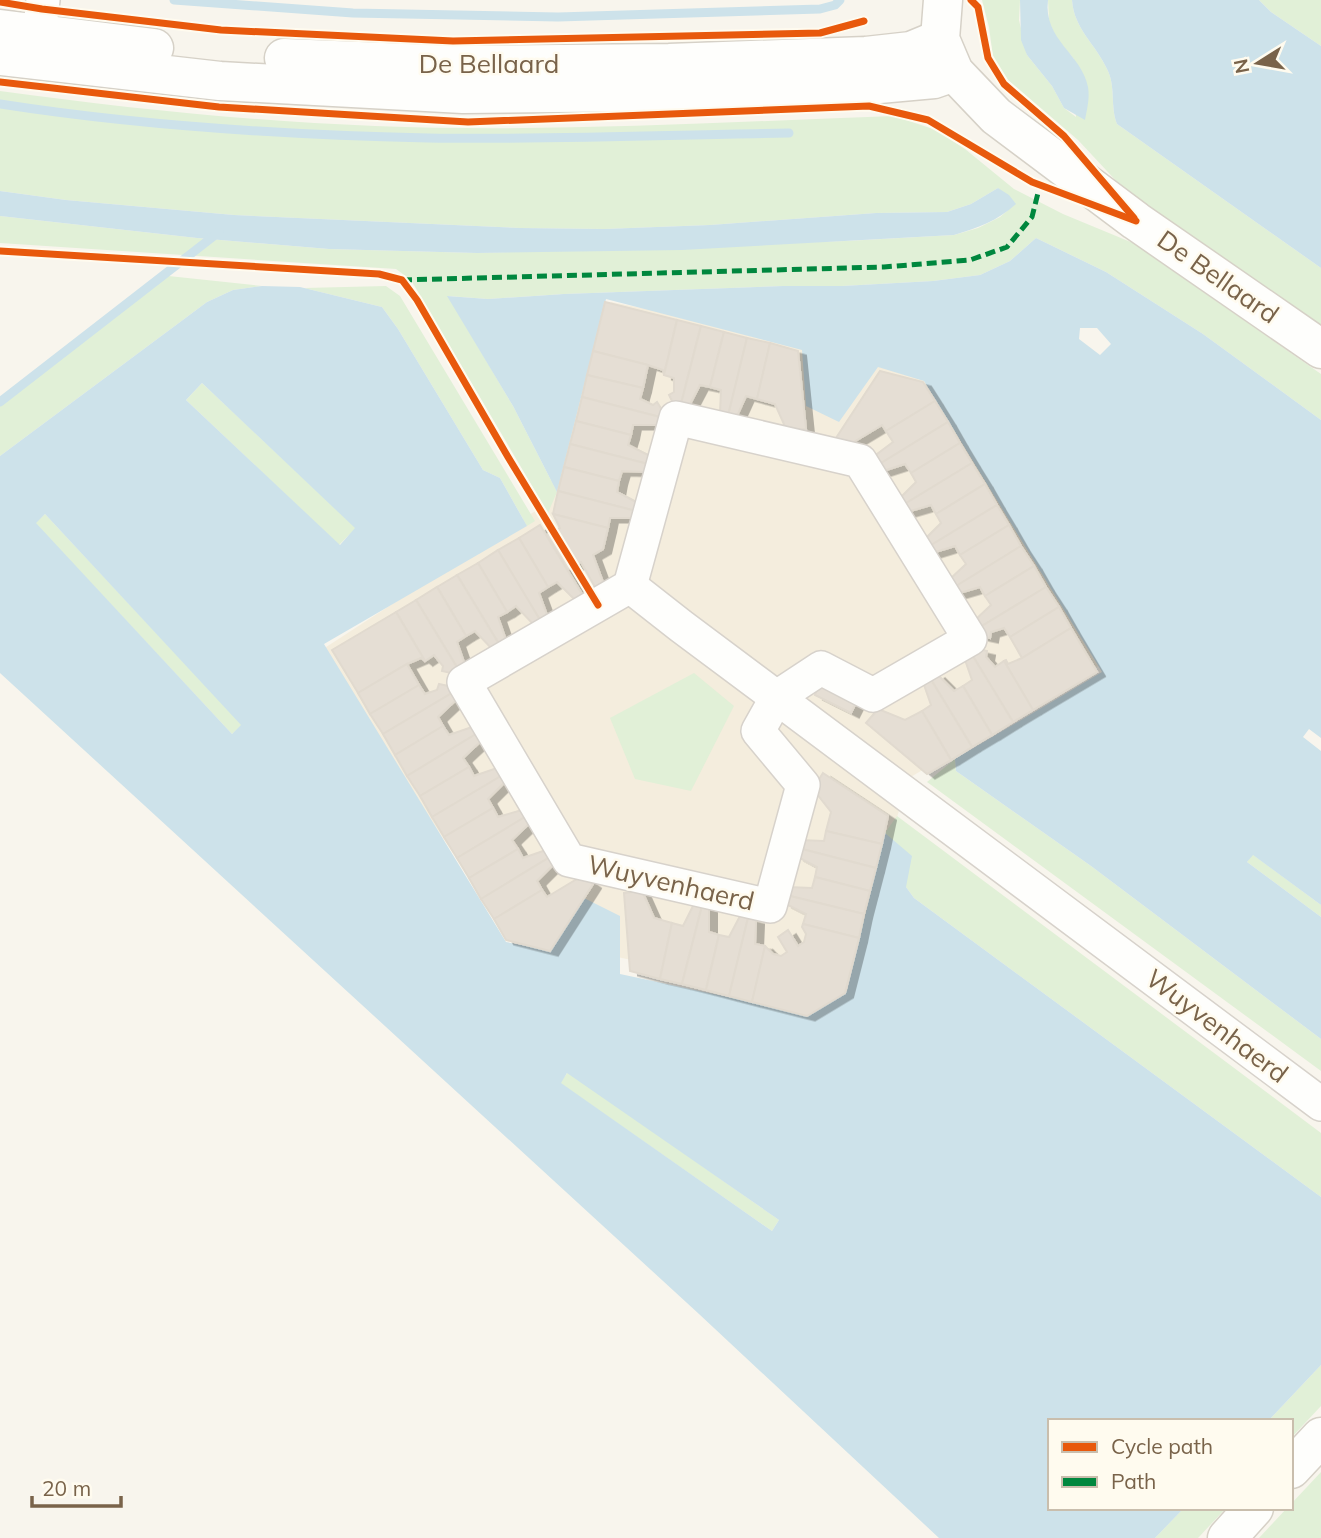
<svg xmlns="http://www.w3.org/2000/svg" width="1321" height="1538" font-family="Mulish,sans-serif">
	<defs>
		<filter id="shadow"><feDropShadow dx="8" dy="4.5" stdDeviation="0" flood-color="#0004"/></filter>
	</defs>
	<rect width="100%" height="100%" fill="#f8f5ed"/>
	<path fill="#f4eddd" d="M611,302L919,363L1098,666L909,778L840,1003L506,934L320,651L543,506Z"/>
	<g fill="#e1f0d7">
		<path d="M982,0H1020L1019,20L1027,55L1052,86L1064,108L1076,117L1074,59L1057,39L1049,22L1048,0H1072C1074,29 1095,43 1107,69C1116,86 1110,106 1117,124L1321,268V337L1134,200L1078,140L1008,80L993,57L989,27Z"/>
		<path d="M1259,0H1321V46L1271,12Z"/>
		<path d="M0,91C124,108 249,121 375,126C548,133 721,122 894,116L936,130L965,149L1014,189L1063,214L1133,243L1321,374V420L1203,334L1106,272L1036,238L1010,261L980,275L933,281L842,286H783L564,294L488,299L448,296L513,406L557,492L548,513L411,280L396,269L0,243V216L197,238L329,249L477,253L846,241L954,235L978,228L1000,217L1015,204L998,188L971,204L947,212L876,213L710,225L604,229L520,228L234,215L66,200L0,191Z"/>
		<path d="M159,275L262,286L233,290L207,302L0,456V397L146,289Z"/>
		<path d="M386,286L400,296L535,521L527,526L500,478L483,470L398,329L382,307L304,288Z"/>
		<path d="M202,383L356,528L339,545L186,400Z"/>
		<path d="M45,514L242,725L232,734L35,523Z"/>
		<path d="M694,673L734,706L691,791L635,779L610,718Z"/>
		<path d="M955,759L956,771L1091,866L1321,1039V1071L927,782Z"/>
		<path d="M897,816L1321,1133V1197L914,898L906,887L885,833Z"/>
		<path d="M1252,854L1321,905V917L1247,862Z"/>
		<path d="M568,1072L779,1220L772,1231L560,1083Z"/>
		<path d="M1321,1365V1406L1291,1438V1421H1268Z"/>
		<path d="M1321,1472V1538H1259L1287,1508H1291V1504Z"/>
		<path d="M1184,1508H1226L1198,1538H1155Z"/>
	</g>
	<g fill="#cde2ea" fill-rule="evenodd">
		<path d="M1020,0H1048C1043,40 1082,54 1088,87C1090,98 1087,109 1085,120L1064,108L1052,86L1027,55L1021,40Z"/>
		<path d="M1072,0H1259L1271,12L1321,46V268L1117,124C1110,106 1116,86 1107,69C1095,43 1074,29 1072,0Z"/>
		<path d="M998,188L1009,195L1016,204C997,221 978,228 954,235L682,250L477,253L329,249L197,238L0,216V191L66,200L234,215L520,228L604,229L710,225L876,213L947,212L971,204Z"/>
		<path d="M1036,238L1106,272L1203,334L1321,420V738L1309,729L1303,737L1321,751V905L1253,855L1247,862L1321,917V1039L1091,866L956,771L955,759L1102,672L924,381L878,367L839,422L806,406L802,350L606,299L557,492L513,406L447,296L488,299L564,294L783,286H842L933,281L980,275L1010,261ZM1080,328H1097L1111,344L1100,355L1079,339Z"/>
		<path d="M262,286L300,287L382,307L398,329L483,470L500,478L527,526L324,644L506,942L547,950L582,897L620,916V974L807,1014L847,991L885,833L912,856L906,887L914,898L1321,1197V1365L1268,1421H1050V1508H1184L1155,1538H939L699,1314L0,673V456L207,302L233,290ZM202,383L355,528L340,545L186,400ZM45,514L241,725L232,734L36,523ZM567,1073L779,1220L772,1231L561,1083Z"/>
	</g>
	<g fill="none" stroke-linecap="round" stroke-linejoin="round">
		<g stroke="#cde2ea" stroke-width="9">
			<path d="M174,0L353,13L558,17L820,9L835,5L840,0"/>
			<path d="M0,104C141,126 285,135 428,138C548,140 669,135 789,133"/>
			<path d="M0,402L219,232"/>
		</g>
	</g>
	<g fill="#e5ded4" stroke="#e1dacf" stroke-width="2" filter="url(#shadow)">
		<path d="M605,302L677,320L664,375L663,370L648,365L593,351Z"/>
		<path d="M677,320L701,326L681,404L673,403L669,395L674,392V378L664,375Z"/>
		<path d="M701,326L724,332L710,387L700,385L689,406L681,404Z"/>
		<path d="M724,332L747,338L728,416L720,414L721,390L710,387Z"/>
		<path d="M747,338L770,343L757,399L746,396L736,418L728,416Z"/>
		<path d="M770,343L798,351L806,429L787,431L775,404L757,399Z"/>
		<path d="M593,351L648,365L643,388L587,375Z"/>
		<path d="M880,371L923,382L935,401L886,431L882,425L847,446L836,438Z"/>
		<path d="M587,375L643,388L640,399L653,405L657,402L662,410L660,417L582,397Z"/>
		<path d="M582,397L660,417L658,425H633L631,435L576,421Z"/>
		<path d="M935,401L948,422L878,465L873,457L893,442L886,431Z"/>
		<path d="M576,421L631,435L628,445L650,456L648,464L570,444Z"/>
		<path d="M948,422L960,443L911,473L905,464L883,471L878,465Z"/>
		<path d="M960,443L972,463L903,505L899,499L916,482L911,473Z"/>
		<path d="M570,444L648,464L646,472L622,471L619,481L564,467Z"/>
		<path d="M972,463L985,484L936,514L931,505L907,512L903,505Z"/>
		<path d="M564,467L619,481L617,492L638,503L636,511L558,491Z"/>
		<path d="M985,484L997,505L928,547L924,540L941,523L936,514Z"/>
		<path d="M558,491L636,511L634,518H610L608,528L553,514Z"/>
		<path d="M997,505L1009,525L960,555L955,546L932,553L928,547Z"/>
		<path d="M553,514L608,528L603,549L593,555L603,582L595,587L581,562L567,570L547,535L560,528Z"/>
		<path d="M540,525L582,594L574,599L557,582L548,587L519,538Z"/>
		<path d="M1009,525L1021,546L953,588L948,581L966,564L960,555Z"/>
		<path d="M519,538L548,587L539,593L547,615L540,620L498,550Z"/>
		<path d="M1021,546L1034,566L985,596L980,587L956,594L953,588Z"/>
		<path d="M498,550L540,620L533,624L516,606L507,612L478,563Z"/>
		<path d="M478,563L507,612L498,617L506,640L499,644L457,575Z"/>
		<path d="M1034,566L1046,587L977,629L973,622L991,605L985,596Z"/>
		<path d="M457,575L499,644L492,649L475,631L466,636L437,587Z"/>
		<path d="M437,587L466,636L457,642L465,665L458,669L416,600Z"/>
		<path d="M1046,587L1059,607L1010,637L1004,628L991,632L990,638L981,636L977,629Z"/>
		<path d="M416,600L458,669L451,673L442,671L443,666L434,655L425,661L396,612Z"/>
		<path d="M1059,607L1071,628L1022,658L1010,637Z"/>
		<path d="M396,612L425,661L421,658L407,664L358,693L332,650Z"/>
		<path d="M1071,628L1097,672L1033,710L1004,661L1006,660L1008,664L1022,658Z"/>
		<path d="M978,649L987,651L986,657L995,667L1004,661L1033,710L1013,722L971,653Z"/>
		<path d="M971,653L1013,722L992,735L963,686L972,680L964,657Z"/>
		<path d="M407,664L419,685L370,714L358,693Z"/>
		<path d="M937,674L954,691L963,686L992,735L972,747L930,678Z"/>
		<path d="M930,678L972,747L951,760L922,711L931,705L923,682Z"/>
		<path d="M819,683L857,701L851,713L815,695Z"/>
		<path d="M439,684L448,686L452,693L383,734L370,714L419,685L425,694L437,690Z"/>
		<path d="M452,693L456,700L438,717L443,726L395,755L383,734Z"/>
		<path d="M878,709L905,720L922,711L951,760L927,774L866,723Z"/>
		<path d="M443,726L449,735L472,727L476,734L407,776L395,755Z"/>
		<path d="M476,734L481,741L463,758L469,767L420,796L407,776Z"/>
		<path d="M469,767L474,776L497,768L501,776L432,817L420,796Z"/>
		<path d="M823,773L888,816L882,844L826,831L831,812L813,789Z"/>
		<path d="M501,776L505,782L488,799L493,808L444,837L432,817Z"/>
		<path d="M493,808L498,817L522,810L525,817L457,858L444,837Z"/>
		<path d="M525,817L530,823L512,840L518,849L469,878L457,858Z"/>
		<path d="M826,831L882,844L876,868L798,848L800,840L824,841Z"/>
		<path d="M798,848L876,868L870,891L815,877L817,867L796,856Z"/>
		<path d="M518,849L523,858L546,850L550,857L481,899L469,878Z"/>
		<path d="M550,857L554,864L537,881L542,890L494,919L481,899Z"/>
		<path d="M582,876L593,884L550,951L506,940L494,919L542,890L547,897Z"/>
		<path d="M815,877L870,891L864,914L786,895L788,887L812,888Z"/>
		<path d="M642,891L654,918L672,923L660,979L630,971L624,893Z"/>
		<path d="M786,895L864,914L859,938L803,924L806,914L784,903Z"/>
		<path d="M694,904L702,906L682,984L660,979L672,923L683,926Z"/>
		<path d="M702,906L709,908V932L719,935L706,990L682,984Z"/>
		<path d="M740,916L748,918L729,996L706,990L719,935L729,937Z"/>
		<path d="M748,918L756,920L755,944L765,946L752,1002L729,996Z"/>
		<path d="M803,924L859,938L845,993L807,1016L752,1002L765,946L773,954L781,956L787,952L778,937L788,930L798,946L804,942L806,934L802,927Z"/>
	</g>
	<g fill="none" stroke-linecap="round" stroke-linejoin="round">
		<g stroke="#d7d2cb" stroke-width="36">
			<g id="street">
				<path d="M36,59L43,0"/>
				<path d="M676,418L860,461L970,639L873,695L821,668L777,697L758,731L803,785L770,906L569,860L464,682L630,586Z"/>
				<path d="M630,586L681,626L1321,1104"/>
			</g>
		</g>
		<g stroke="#d6d1c7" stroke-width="41">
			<g id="secondary">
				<path d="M943,0L940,39L954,72L996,116L1136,221L1321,349"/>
				<path d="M0,29L154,48"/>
				<path d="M0,56L220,81L463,94L738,91L868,85L934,79L954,72"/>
				<path d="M284,58L457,65L669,63L866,56L911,51L940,39"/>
				<path d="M1291,1469L1321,1437"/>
				<path d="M1227,1538L1254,1508"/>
			</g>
		</g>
		<use href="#street" stroke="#fefefc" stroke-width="33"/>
		<use href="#secondary" stroke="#fefefc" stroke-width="38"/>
		<path stroke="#00873e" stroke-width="5" stroke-dasharray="10 5" stroke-linecap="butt" d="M402,280L884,267L970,260L1007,247L1032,217L1040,185"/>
		<g stroke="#fffbef" stroke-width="11">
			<g id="cycleway">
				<path d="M971,0L978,7L988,58L1004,84L1064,136L1134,218"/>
				<path d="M0,2L42,9L221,30L453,41L820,33L864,21"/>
				<path d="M0,82L219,107L468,122L869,106L928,120L1032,182L1136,221"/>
				<path d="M0,251L379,274L402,280L417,300L508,457L598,605"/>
			</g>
		</g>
		<use href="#cycleway" stroke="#e8590c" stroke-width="7"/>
	</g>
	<g text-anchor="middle" stroke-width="5" stroke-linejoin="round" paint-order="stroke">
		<g font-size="26" fill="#79634a" stroke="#fffbef">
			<text x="489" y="73">De Bellaard</text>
			<text transform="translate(1218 277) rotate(35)" y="9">De Bellaard</text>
			<text transform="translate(671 883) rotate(13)" y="9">Wuyvenhaerd</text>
			<text transform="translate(1217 1026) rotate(37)" y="9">Wuyvenhaerd</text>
		</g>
	</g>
	<rect x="1048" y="1419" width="245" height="91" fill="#fffbef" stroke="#c9bead" stroke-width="2"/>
	<rect x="1062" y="1442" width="35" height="10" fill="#e8590c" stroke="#c9bead" stroke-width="2"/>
	<text x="1111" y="1454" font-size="21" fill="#79634a">Cycle path</text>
	<rect x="1062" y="1477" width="35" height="10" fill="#00873e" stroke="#c9bead" stroke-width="2"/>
	<text x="1111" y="1489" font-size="21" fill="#79634a">Path</text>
	<g transform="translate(1258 63) rotate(259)" stroke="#fffbef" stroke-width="5" paint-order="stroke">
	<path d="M0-5L12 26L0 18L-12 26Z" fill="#79634a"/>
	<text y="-10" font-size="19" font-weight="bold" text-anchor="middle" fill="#79634a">N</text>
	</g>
	<path d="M32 1496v10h89v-10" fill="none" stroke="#79634a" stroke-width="3.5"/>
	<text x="42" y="1496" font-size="21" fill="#79634a" stroke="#fffbef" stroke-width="5" paint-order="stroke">20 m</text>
</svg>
